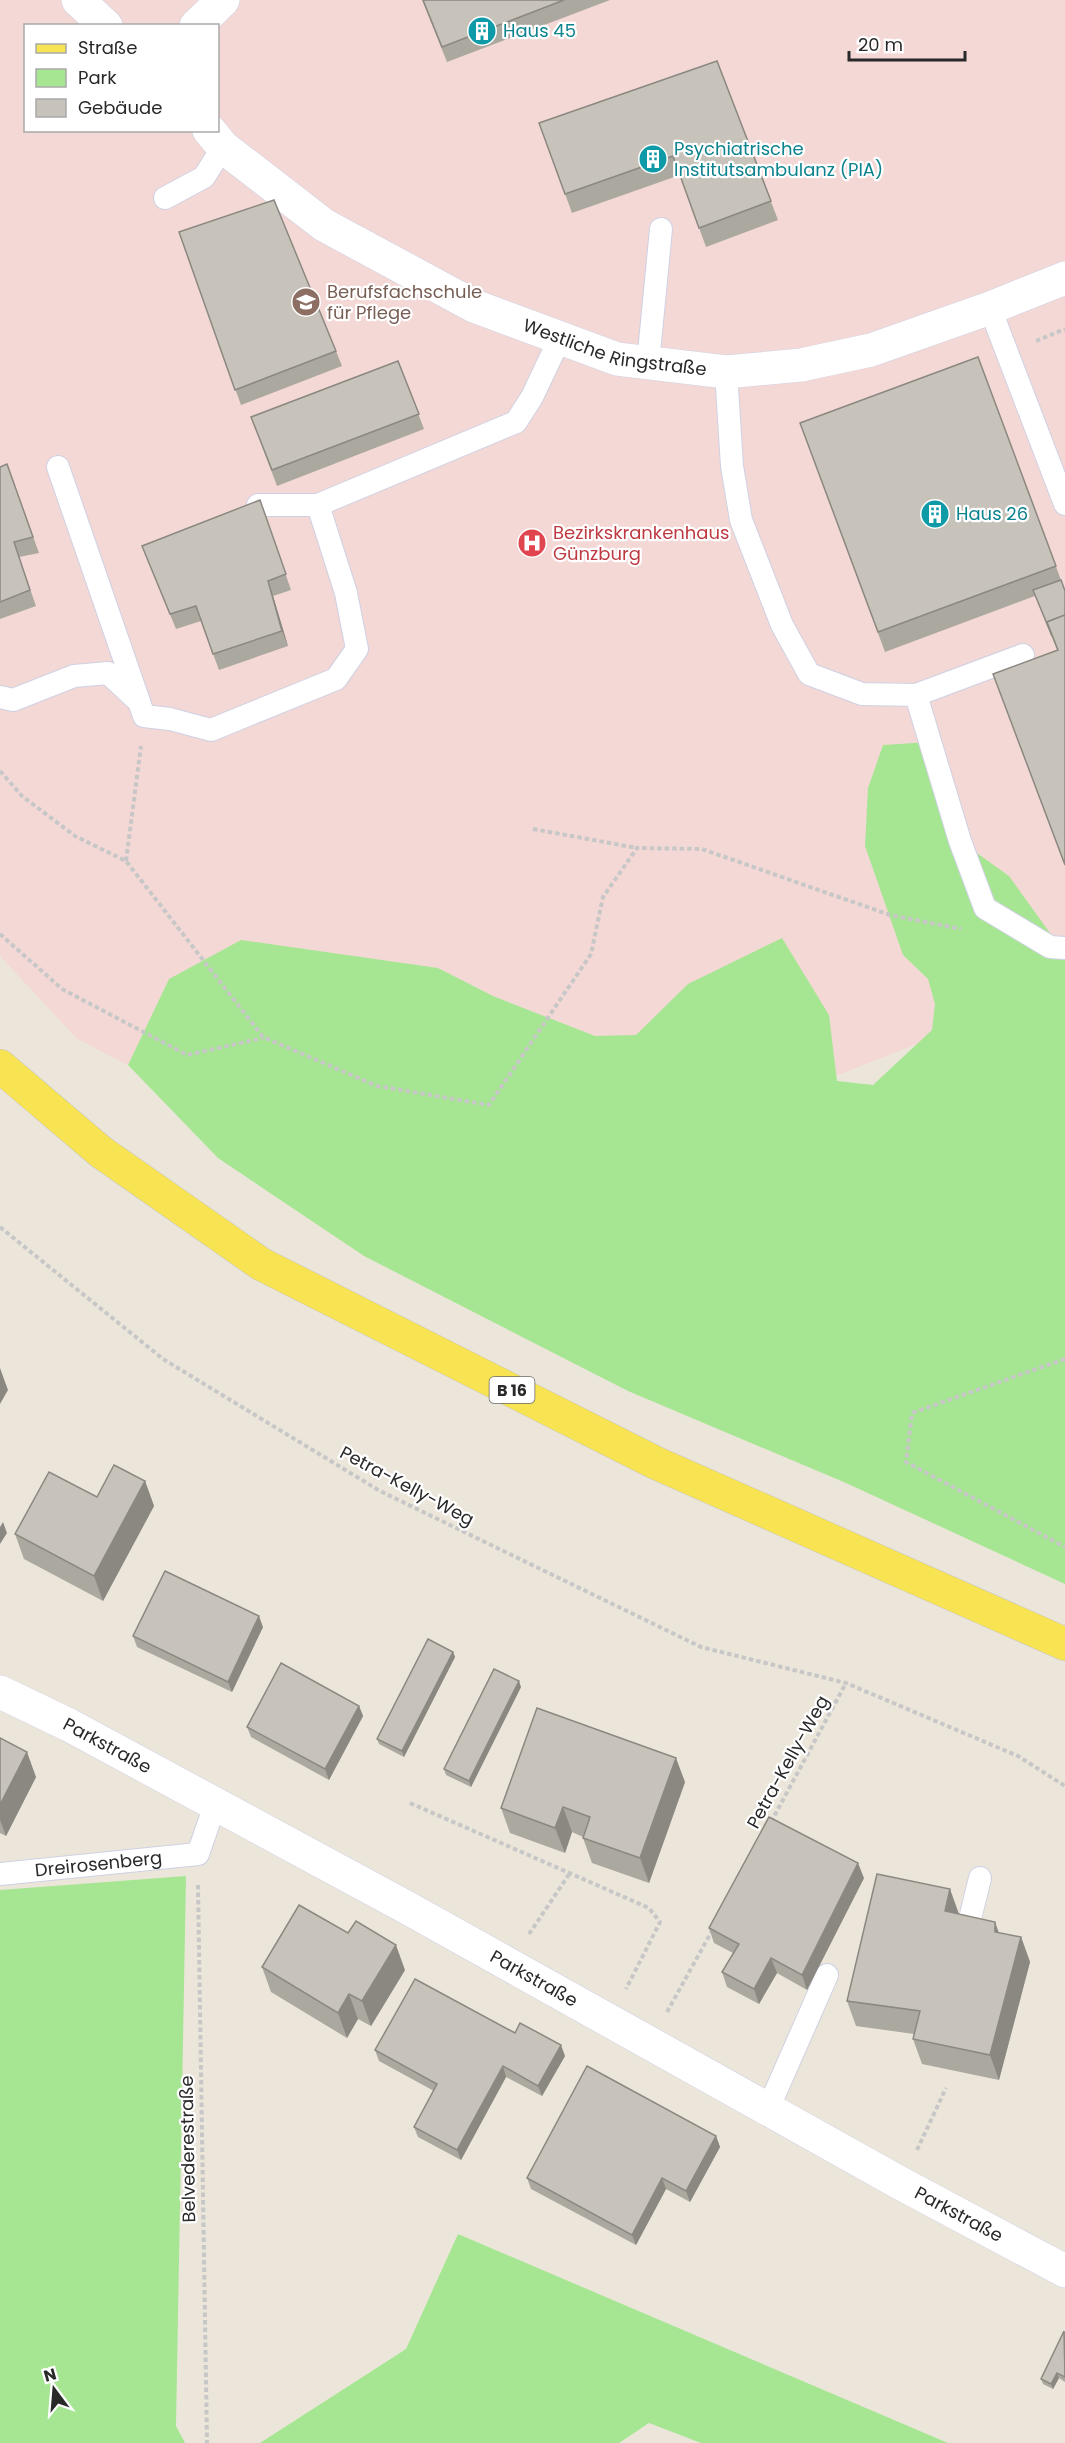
<svg xmlns="http://www.w3.org/2000/svg" width="1065" height="2443" font-family="Poppins,sans-serif">
	<rect width="100%" height="100%" fill="#ece6da"/>
	<path fill="#f4d8d6" fill-rule="evenodd" d="M0,0H1065V986L441,1231L76,1038L0,956ZM26,26H218V130H26Z"/>
	<g fill="#a6e693">
		<path d="M930,742L960,841L1009,876L1060,947L1065,948V1584L846,1483L628,1391L364,1256L218,1158L128,1065L169,979L241,940L438,968L493,996L595,1036L636,1035L688,984L782,938L829,1015L837,1081L873,1085L932,1030L935,1004L928,979L903,955L865,846L868,788L883,745Z"/>
		<path d="M186,1876L176,2426L185,2443H0V1890Z"/>
		<path d="M458,2234L948,2443H701L649,2423L619,2443H260L406,2349Z"/>
	</g>
	<g fill="none" stroke-linecap="round" stroke-linejoin="round">
		<g stroke="#cfd1e3" stroke-width="24">
			<g id="lane">
				<path d="M165,198L204,177L223,147"/>
				<path d="M990,308L1065,504"/>
				<path d="M648,363L661,229"/>
				<path d="M726,372L732,466L741,520L782,625L809,674L862,694L916,695"/>
				<path d="M58,467L144,716L170,719L211,730L336,679L357,649L346,593L318,505"/>
				<path d="M258,505H318L516,422L532,397L560,338"/>
				<path d="M1023,655L916,695L960,841L985,908L1050,947L1065,948"/>
				<path d="M0,697L13,700L74,676L108,673L139,702"/>
				<path id="s1" d="M0,1874L198,1854L215,1805"/>
				<path d="M965,1939L980,1878"/>
				<path d="M768,2109L827,1975"/>
			</g>
		</g>
		<g stroke="#cfd1e3" stroke-width="34">
			<g id="street">
				<path d="M78,0L106,26"/>
				<path d="M196,26L223,0"/>
				<path id="s2" d="M209,130L223,147L324,225L474,306L617,359L726,372L801,365L871,350L990,308L1065,278"/>
				<path id="s3" d="M0,1692L69,1725L404,1906L900,2183L1065,2271"/>
			</g>
		</g>
		<g stroke="#c7c7c7" stroke-width="34">
			<path id="primary" d="M0,1066L101,1152L261,1264L656,1463L1065,1644"/>
		</g>
		<g stroke="#c7c7c7" stroke-width="4" stroke-dasharray="4.5 3" stroke-linecap="butt">
			<path d="M1036,341L1065,329"/>
			<path d="M0,771L22,796L75,836L126,861L263,1037L377,1086L489,1105L591,954L603,897L637,848L702,849L890,915L961,929"/>
			<path d="M533,829L637,848"/>
			<path d="M126,861L141,746"/>
			<path d="M0,934L62,989L187,1055L263,1038"/>
			<path d="M0,1227L163,1359L380,1491L701,1647L846,1683L1018,1756L1065,1786"/>
			<path d="M1065,1359L912,1413L906,1462L1065,1547"/>
			<path d="M410,1803L649,1908L660,1922L626,1989"/>
			<path d="M771,1822L846,1683"/>
			<path d="M198,1885L207,2443"/>
			<path d="M529,1934L570,1873"/>
			<path d="M667,2012L713,1929"/>
			<path d="M917,2150L946,2088"/>
		</g>
		<use href="#lane" stroke="#fff" stroke-width="22"/>
		<use href="#street" stroke="#fff" stroke-width="33"/>
		<use href="#primary" stroke="#f8e353" stroke-width="33"/>
	</g>
	<g fill="#aba8a0">
		<path d="M422,0H610L447,62Z"/>
		<path d="M717,61L778,220L706,247L680,175L572,213L539,123Z"/>
		<path d="M179,232L336,351L342,366L241,405Z"/>
		<path d="M978,357L1065,591V866L1057,650L1035,596L885,652L800,423Z"/>
		<path d="M398,361L424,429L277,486L251,417Z"/>
		<path d="M7,464L39,553L19,557L36,606L0,619V467Z"/>
		<path d="M260,500L291,590L273,596L288,646L219,670L201,621L176,629L142,546Z"/>
		<path d="M145,1481L154,1506L103,1601L24,1559L15,1534L97,1497Z"/>
		<path d="M263,1627L232,1692L137,1647L133,1636Z"/>
		<path d="M453,1652L455,1657L404,1757L379,1744L377,1739Z"/>
		<path d="M521,1687L471,1787L446,1775L444,1769Z"/>
		<path d="M359,1706L363,1716L329,1780L251,1737L247,1727Z"/>
		<path d="M0,1738L36,1777L6,1836L0,1833Z"/>
		<path d="M685,1782L649,1883L592,1863L583,1838V1837L572,1832L565,1853L510,1833L501,1808Z"/>
		<path d="M864,1878L807,1990L777,1973L759,2004L727,1987L722,1972L733,1953L714,1943L709,1928Z"/>
		<path d="M959,1915L995,1922L998,1933L1021,1937L1030,1962L999,2080L922,2064L913,2039L914,2034L856,2026L847,2001Z"/>
		<path d="M262,1967L405,1970L371,2026L358,2019L347,2038L271,1992Z"/>
		<path d="M515,2033L565,2056L542,2096L506,2077L461,2160L418,2137L414,2127L434,2091L379,2061L375,2050Z"/>
		<path d="M716,2136L720,2147L690,2202L666,2189L636,2245L531,2189L527,2178Z"/>
		<path d="M1065,2331V2382L1059,2378L1053,2389L1043,2384L1041,2379Z"/>
	</g>
	<g fill="#8b8882">
		<path d="M268,581L273,596L288,646L282,631Z"/>
		<path d="M0,1368L8,1390L0,1404Z"/>
		<path d="M145,1481L154,1506L103,1601L94,1576Z"/>
		<path d="M3,1522L7,1533L0,1544V1527Z"/>
		<path d="M259,1616L263,1627L232,1692L228,1682Z"/>
		<path d="M453,1652L455,1657L404,1757L402,1751Z"/>
		<path d="M519,1681L521,1687L471,1787L469,1781Z"/>
		<path d="M359,1706L363,1716L329,1780L325,1769Z"/>
		<path d="M27,1752L36,1777L6,1836L0,1820V1805Z"/>
		<path d="M676,1758L685,1782L649,1883L640,1858Z"/>
		<path d="M563,1807L572,1832L565,1853L555,1828Z"/>
		<path d="M858,1863L864,1878L807,1990L802,1975Z"/>
		<path d="M950,1889L959,1914L945,1911Z"/>
		<path d="M995,1922L1004,1947L995,1932Z"/>
		<path d="M1021,1937L1030,1962L999,2080L990,2055Z"/>
		<path d="M396,1945L405,1970L371,2026L362,2001Z"/>
		<path d="M771,1958L777,1973L759,2004L754,1989Z"/>
		<path d="M349,1994L358,2019L347,2038L338,2013Z"/>
		<path d="M561,2045L565,2056L542,2096L538,2086Z"/>
		<path d="M503,2066L506,2077L461,2160L457,2150Z"/>
		<path d="M716,2136L720,2147L690,2202L686,2191Z"/>
		<path d="M662,2178L666,2189L636,2245L632,2235Z"/>
		<path d="M1057,2373L1059,2378L1053,2389L1051,2384Z"/>
	</g>
	<g fill="#c7c3ba" stroke="#8b8882" stroke-width="1.5">
		<path d="M423,0H564L442,47Z"/>
		<path d="M717,61L771,201L699,228L673,156L565,194L539,123Z"/>
		<path d="M274,200L336,351L235,390L179,232Z"/>
		<path d="M978,357L1056,566L878,632L800,423Z"/>
		<path d="M398,361L419,414L272,470L251,417Z"/>
		<path d="M7,464L33,537L14,542L30,590L0,602V467Z"/>
		<path d="M260,500L286,574L268,581L282,631L213,654L196,606L170,614L142,546Z"/>
		<path d="M1061,580L1065,591V615L1047,622L1052,636L1033,590Z"/>
		<path d="M1065,615V865L993,674L1058,650L1047,622Z"/>
		<path d="M114,1465L145,1481L94,1576L15,1534L49,1472L97,1497Z"/>
		<path d="M165,1571L259,1616L228,1682L133,1636Z"/>
		<path d="M428,1639L453,1652L402,1751L377,1739Z"/>
		<path d="M281,1663L359,1706L325,1769L247,1727Z"/>
		<path d="M494,1669L519,1681L469,1781L444,1769Z"/>
		<path d="M537,1708L676,1758L640,1858L583,1838L590,1817L563,1807L555,1828L501,1808Z"/>
		<path d="M0,1738L27,1752L0,1805Z"/>
		<path d="M769,1817L858,1863L802,1975L771,1958L754,1989L722,1972L739,1944L709,1928Z"/>
		<path d="M877,1874L950,1889L945,1911L995,1922V1932L1021,1937L990,2055L913,2039L920,2011L847,2001Z"/>
		<path d="M299,1905L348,1933L356,1921L396,1945L362,2001L349,1994L338,2013L262,1967Z"/>
		<path d="M415,1979L515,2033L520,2023L561,2045L538,2086L503,2066L457,2150L414,2127L437,2084L375,2050Z"/>
		<path d="M587,2066L716,2136L686,2191L662,2178L632,2235L527,2178Z"/>
		<path d="M1064,2331L1065,2377L1057,2373L1051,2384L1041,2379Z"/>
	</g>
	<defs>
		<g id="building-disc" transform="scale(1.5)"><circle r="9.5" fill="#0f9aa8" stroke="#fff"/><path d="M-4-6H4V6H1V3H-1V6H-4ZM-2.5-4.3h1.7v1.8h-1.7ZM.8-4.3h1.7v1.8H.8ZM-2.5-1h1.7V.8h-1.7ZM.8-1h1.7V.8H.8Z" fill="#fff"/></g>
		<g id="university-disc" transform="scale(1.5)"><circle r="9.5" fill="#8d6e63" stroke="#fff"/><path d="M0-5L7-2L0 1L-7-2ZM-4 1L0 2.5L4 1V4Q0 6-4 4Z" fill="#fff"/></g>
		<g id="hospital-disc" transform="scale(1.5)"><circle r="9.5" fill="#e0444e" stroke="#fff"/><path d="M-5-5h3v3.5h4V-5h3V5h-3V1.5h-4V5h-3Z" fill="#fff"/></g>
	</defs>
	<g fill-rule="evenodd">
		<use href="#building-disc" x="482" y="31"/>
		<use href="#building-disc" x="653" y="159"/>
		<use href="#university-disc" x="306" y="302"/>
		<use href="#building-disc" x="935" y="514"/>
		<use href="#hospital-disc" x="532" y="543"/>
	</g>
	<g text-anchor="middle" stroke-width="4.5" stroke-linejoin="round" paint-order="stroke">
		<rect fill="#fff" stroke="#696969" stroke-width="1.5" x="489.5" y="1377" width="45" height="26" rx="4.5"/>
		<g font-size="16" font-weight="bold" fill="#292929">
			<text x="512" y="1396">B 16</text>
		</g>
		<g font-size="18" fill="#0d838f" stroke="#fff" text-anchor="start">
			<text x="503" y="37">Haus 45</text>
			<text x="674" y="155">Psychiatrische<tspan x="674" dy="21">Institutsambulanz (PIA)</tspan></text>
			<text x="956" y="520">Haus 26</text>
		</g>
		<g font-size="18" fill="#785e54" stroke="#fff" text-anchor="start">
			<text x="327" y="298">Berufsfachschule<tspan x="327" dy="21">für Pflege</tspan></text>
		</g>
		<g font-size="18" fill="#292929" stroke="#fff">
			<text dy="6" stroke="none"><textPath href="#s2" startOffset="468">Westliche Ringstraße</textPath></text>
			<text transform="translate(407 1486) rotate(28)" y="6">Petra-Kelly-Weg</text>
			<text dy="6" stroke="none"><textPath href="#s3" startOffset="120">Parkstraße</textPath></text>
			<text transform="translate(788 1762) rotate(-61)" y="6">Petra-Kelly-Weg</text>
			<text dy="6" stroke="none"><textPath href="#s1" startOffset="99">Dreirosenberg</textPath></text>
			<text dy="6" stroke="none"><textPath href="#s3" startOffset="606">Parkstraße</textPath></text>
			<text transform="translate(188 2149) rotate(-91)" y="6">Belvederestraße</text>
			<text dy="6" stroke="none"><textPath href="#s3" startOffset="1092">Parkstraße</textPath></text>
		</g>
		<g font-size="18" fill="#be3a42" stroke="#fff" text-anchor="start">
			<text x="553" y="539">Bezirkskrankenhaus<tspan x="553" dy="21">Günzburg</tspan></text>
		</g>
	</g>
	<rect x="24" y="24" width="195" height="108" fill="#ffffff" stroke="#a9a9a9" stroke-width="1.5"/>
	<rect x="36" y="44" width="30" height="9" fill="#f8e353" stroke="#a9a9a9" stroke-width="1.5"/>
	<text x="78" y="54" font-size="18" fill="#292929">Straße</text>
	<rect x="36" y="69" width="30" height="18" fill="#a6e693" stroke="#a9a9a9" stroke-width="1.5"/>
	<text x="78" y="84" font-size="18" fill="#292929">Park</text>
	<rect x="36" y="99" width="30" height="18" fill="#c7c3ba" stroke="#a9a9a9" stroke-width="1.5"/>
	<text x="78" y="114" font-size="18" fill="#292929">Gebäude</text>
	<g transform="translate(54 2389) rotate(344)" stroke="#ffffff" stroke-width="4.5" paint-order="stroke">
	<path d="M0-4.5L10 22L0 15L-10 22Z" fill="#292929"/>
	<text y="-9" font-size="16" font-weight="bold" text-anchor="middle" fill="#292929">N</text>
	</g>
	<path d="M849 51v9h116v-9" fill="none" stroke="#292929" stroke-width="3"/>
	<text x="858" y="51" font-size="18" fill="#292929" stroke="#ffffff" stroke-width="4.5" paint-order="stroke">20 m</text>
</svg>
